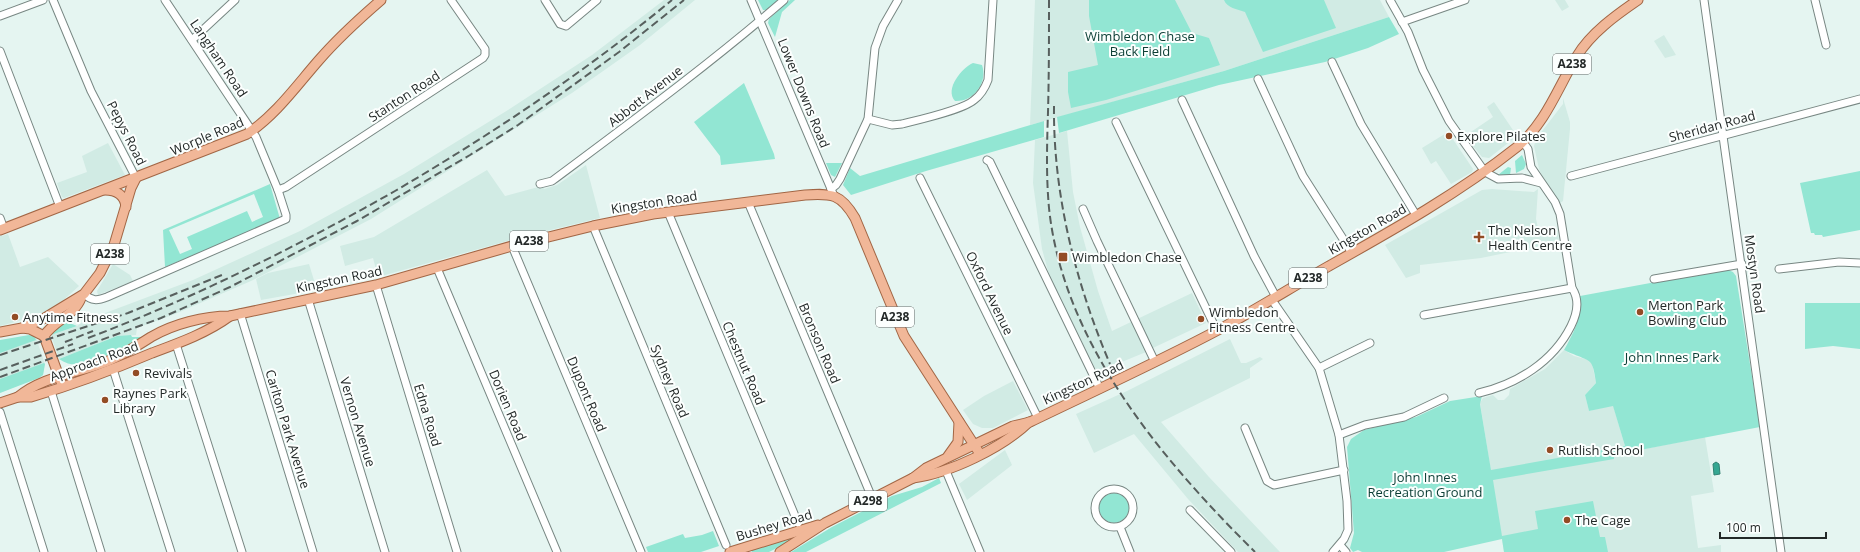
<svg xmlns="http://www.w3.org/2000/svg" width="1860" height="552" font-family="'Open Sans',sans-serif">
	<rect width="100%" height="100%" fill="#e5f5f1"/>
	<g fill="#d1ebe4">
		<path d="M664,0H695L640,45L572,93L371,219L251,281L175,314L137,328L136,335L117,336L59,359L51,335L77,326L84,321L193,280L300,231L404,174L508,110L592,55Z"/>
		<path d="M1035,0H1380L1389,17L1224,71L1030,125Z"/>
		<path d="M1555,0H1565L1569,7L1562,11Z"/>
		<path d="M1664,35L1676,55L1665,58L1654,41Z"/>
		<path d="M1563,98L1570,122V129L1563,201L1560,203L1547,186L1539,169L1534,146L1536,139L1563,104Z"/>
		<path d="M1494,102L1517,136L1489,158L1482,157L1465,136L1493,117L1487,107Z"/>
		<path d="M1067,131L1073,192L1080,227L1098,291L1112,331L1192,293L1206,323L1155,347L1146,352L1100,371L1095,368L1050,278L1042,249L1033,183L1035,140Z"/>
		<path d="M1448,132L1473,169L1472,172L1451,184L1436,161L1431,164L1422,148Z"/>
		<path d="M108,143L125,175L64,198L62,197L57,183L87,172L82,156Z"/>
		<path d="M586,165L600,218L518,238L378,277L373,258L345,266L340,246L374,237L487,170L505,196L542,186L544,189L557,185Z"/>
		<path d="M1492,189L1534,192L1538,189L1536,219L1539,232L1557,228L1559,242L1481,258L1420,265V273L1406,278L1385,245L1482,190Z"/>
		<path d="M0,229L2,236L8,234L20,267L48,257L79,286L58,305L41,315L0,326Z"/>
		<path d="M113,264L130,275L133,281L98,295L97,291Z"/>
		<path d="M309,264L317,290L261,300L256,279L268,273Z"/>
		<path d="M36,338L45,364L43,375L0,393V341Z"/>
		<path d="M1230,339L1241,363H1246L1260,357L1263,359L1250,368V378L1161,422L1209,477L1280,552H1238L1188,499L1134,434L1094,453L1076,414L1127,391Z"/>
		<path d="M1564,350L1574,356L1589,360L1592,363L1596,383L1585,395L1589,411L1613,405L1625,446L1614,455L1705,437L1714,492L1691,496L1698,548L1721,545V552H1504L1480,403L1483,398L1493,395L1498,400H1504L1509,395L1510,389L1545,369Z"/>
		<path d="M1013,381L1028,410L993,428H982L973,424L963,410L984,396Z"/>
		<path d="M1005,450L1012,465L967,500L959,484Z"/>
	</g>
	<g fill="#92e6d3" fill-rule="evenodd">
		<path d="M758,0H779L767,10H763Z"/>
		<path d="M790,0H795L782,12L775,37L768,23L769,19Z"/>
		<path d="M1089,0H1175L1192,33L1209,38L1220,65L1106,100L1071,108L1068,92V72L1098,65L1089,16Z"/>
		<path d="M1224,0H1324L1336,28L1263,52L1245,12C1237,9 1227,8 1224,0Z"/>
		<path d="M1389,17L1399,34L1368,48L1325,62L1219,85L1059,133L1057,117L1224,71Z"/>
		<path d="M973,63L982,65C988,82 974,102 955,101C944,89 962,68 973,63Z"/>
		<path d="M744,83L774,154L775,159L721,165L720,156L694,122Z"/>
		<path d="M1044,121V137L926,171L851,195L843,185L850,168L860,176Z"/>
		<path d="M1522,155L1526,164L1524,169L1516,173L1515,161Z"/>
		<path d="M826,163H842L835,177L831,175Z"/>
		<path d="M1508,167L1511,168L1510,175H1498Z"/>
		<path d="M1860,171V230L1823,237L1822,235H1815L1814,233H1811L1800,183Z"/>
		<path d="M270,184L280,219L165,267L163,230ZM254,194L263,217L252,222L247,211L187,237L192,249L180,254L169,230Z"/>
		<path d="M1726,269L1733,272L1736,276L1760,427L1614,455V459L1493,480L1502,536L1538,529L1535,511L1593,501L1600,537H1605L1608,552H1504L1502,539L1444,552H1362L1358,550L1353,552L1350,548L1354,533L1347,447L1351,439L1364,430L1416,417L1450,401L1482,396L1480,404L1491,470L1625,446L1613,406L1589,411L1585,395L1596,383C1595,377 1594,366 1590,362C1588,359 1569,353 1564,350C1574,332 1582,317 1580,296Z"/>
		<path d="M1805,303H1860V349L1833,346L1805,349Z"/>
		<path d="M65,321L77,326L51,335L50,333Z"/>
		<path d="M29,335L34,336L36,340L0,353V340Z"/>
		<path d="M131,335L132,337H143C123,351 82,376 59,359L117,336Z"/>
		<path d="M44,363L45,364L43,375L39,378L0,393V379Z"/>
		<path d="M939,478L941,483L806,552H791L832,527L892,496L922,487Z"/>
		<circle cx="1114" cy="508" r="15"/>
		<path d="M713,531L719,546L701,552H648L646,547L683,534L685,538L702,535Z"/>
		<path d="M794,537L795,539L769,552H752L751,550Z"/>
	</g>
	<path fill="#35a792" stroke="#308172" d="M1716,462L1719,464L1720,474L1714,475L1713,464Z"/>
	<g fill="none" stroke-linecap="round" stroke-linejoin="round">
		<g stroke="#788783" stroke-width="9">
			<g id="minor">
				<path d="M53,0L91,91L136,178"/>
				<path d="M545,0L560,24L566,26L597,0"/>
				<path d="M751,0L834,196"/>
				<path d="M1390,0L1408,32L1423,70L1449,121L1485,172L1498,179L1522,178L1541,183"/>
				<path d="M1704,0L1781,552"/>
				<path d="M1815,0L1826,45"/>
				<path d="M0,16L43,0"/>
				<path d="M1402,22L1465,0"/>
				<path d="M192,40L235,0"/>
				<path d="M0,51L60,207"/>
				<path d="M1332,62L1361,124L1416,215"/>
				<path d="M1258,79L1303,176L1352,253"/>
				<path d="M1182,100L1254,256L1276,297"/>
				<path d="M868,119L892,125L902,124C918,120 963,110 974,100C981,95 985,88 988,80L993,0"/>
				<path d="M1116,122L1217,331"/>
				<path d="M987,160L990,162L1100,389"/>
				<path d="M1571,176L1860,99"/>
				<path d="M920,178L1038,418"/>
				<path d="M540,184L552,181C631,122 710,64 784,0"/>
				<path d="M831,189L836,185L840,179L868,119L875,48L883,26L898,0"/>
				<path d="M278,190L286,187L483,58L485,55V49L451,0"/>
				<path d="M748,202L870,493"/>
				<path d="M1083,209L1097,241L1155,362"/>
				<path d="M668,212L798,523"/>
				<path d="M0,218L4,229"/>
				<path d="M593,226L726,545"/>
				<path d="M512,246L641,552"/>
				<path d="M437,268L557,552"/>
				<path d="M1779,269L1839,262L1860,263"/>
				<path d="M1654,279L1742,264"/>
				<path d="M376,285L457,552"/>
				<path d="M84,294C92,301 97,301 107,297L286,219V215L278,190L256,137L165,0"/>
				<path d="M308,299L385,552"/>
				<path d="M1272,300L1319,368L1339,435L1347,501L1348,530L1344,539L1333,552"/>
				<path d="M240,313L313,552"/>
				<path d="M1424,315L1572,288"/>
				<path d="M176,344L242,552"/>
				<path d="M1319,368L1370,343"/>
				<path d="M113,369L171,552"/>
				<path d="M51,391L101,552"/>
				<path d="M1479,393C1517,384 1553,362 1571,326C1577,314 1580,300 1572,288L1560,214L1555,202L1531,167L1528,149L1523,142"/>
				<path d="M0,412L44,552"/>
				<path d="M1245,428L1267,481L1274,485L1344,470"/>
				<path d="M1339,435L1365,425L1404,417L1444,398"/>
				<path d="M946,471L980,552"/>
				<circle cx="1114" cy="508" r="19"/>
				<path d="M1190,510L1231,552"/>
				<path d="M1120,527L1130,552"/>
				<path d="M1340,545L1346,552"/>
			</g>
		</g>
		<g stroke="#a26645" stroke-width="11">
			<g id="major">
				<path d="M105,190C116,190 125,195 126,207"/>
				<path d="M0,230L247,134C276,115 297,85 319,60C338,38 359,19 381,0"/>
				<path d="M22,328L30,329L44,336L61,382"/>
				<path d="M0,332L22,328L43,319L84,294L100,273L114,245L131,188L136,178"/>
				<path d="M44,336C54,320 74,316 81,298"/>
				<path d="M18,397C43,376 79,373 108,361C123,355 137,346 151,337C173,324 204,316 230,316L376,285L512,246L593,226L653,214L805,195C832,193 841,194 855,218L904,336L980,454"/>
				<path d="M0,403L18,397H31C72,385 112,370 152,353C179,343 207,333 230,316"/>
				<path d="M948,456L958,442L959,422"/>
				<path d="M913,478C950,473 1002,448 1029,422"/>
				<path d="M730,552L818,525"/>
				<path d="M780,552L825,523L913,478L926,468L1013,426L1030,422C1094,391 1158,362 1220,329C1257,309 1292,287 1329,266C1393,230 1459,193 1517,147C1546,123 1558,87 1577,56C1591,33 1616,15 1638,0"/>
			</g>
		</g>
		<use href="#minor" stroke="#fff" stroke-width="7"/>
		<use href="#major" stroke="#f1b798" stroke-width="9"/>
		<g stroke="#575f5d" stroke-width="2" stroke-dasharray="8 4" stroke-linecap="butt">
			<path d="M1049,0C1049,37 1049,74 1048,112C1047,143 1046,176 1049,208C1063,343 1162,460 1255,552"/>
			<path d="M1054,106C1053,195 1076,284 1110,364"/>
			<path d="M88,338C194,298 296,247 395,191C492,134 585,72 672,0"/>
			<path d="M65,342L93,331"/>
			<path d="M0,355L128,313L222,275"/>
			<path d="M0,370L73,344"/>
			<path d="M0,377L161,318L230,287L357,221L470,155L518,125L619,52L684,0"/>
		</g>
	</g>
	<g fill="#934c25" stroke="#fcfffe" stroke-width="1.5">
		<circle cx="1449" cy="136" r="4"/>
		<path d="M1477 231h4v4h4v4h-4v4h-4v-4h-4v-4h4z"/>
		<rect x="1058" y="252" width="10" height="10" rx="2"/>
		<circle cx="1640" cy="312" r="4"/>
		<circle cx="15" cy="317" r="4"/>
		<circle cx="1201" cy="319" r="4"/>
		<circle cx="136" cy="373" r="4"/>
		<circle cx="105" cy="400" r="4"/>
		<circle cx="1550" cy="450" r="4"/>
		<circle cx="1567" cy="520" r="4"/>
	</g>
	<g text-anchor="middle" stroke-width="4" stroke-linejoin="round" paint-order="stroke">
		<g fill="#fcfffe" stroke="#646968" stroke-width="1">
			<rect x="1553" y="54" width="38" height="20" rx="3"/>
			<rect x="510" y="231" width="38" height="20" rx="3"/>
			<rect x="91" y="244" width="38" height="20" rx="3"/>
			<rect x="1289" y="268" width="38" height="20" rx="3"/>
			<rect x="876" y="307" width="38" height="20" rx="3"/>
			<rect x="849" y="491" width="38" height="20" rx="3"/>
		</g>
		<g font-size="12" font-weight="bold" fill="#232928">
			<text x="1572" y="68">A238</text>
			<text x="529" y="245">A238</text>
			<text x="110" y="258">A238</text>
			<text x="1308" y="282">A238</text>
			<text x="895" y="321">A238</text>
			<text x="868" y="505">A298</text>
		</g>
		<g font-size="13" fill="#0b3e35" stroke="#fcfffe">
			<text x="1140" y="41">Wimbledon Chase<tspan x="1140" dy="15">Back Field</tspan></text>
			<text x="1672" y="362">John Innes Park</text>
			<text x="1425" y="482">John Innes<tspan x="1425" dy="15">Recreation Ground</tspan></text>
		</g>
		<g font-size="13" fill="#232928" stroke="#fcfffe">
			<text transform="translate(219 58) rotate(56)" y="5">Langham Road</text>
			<text transform="translate(804 93) rotate(68)" y="5">Lower Downs Road</text>
			<text transform="translate(404 96) rotate(-33)" y="5">Stanton Road</text>
			<text transform="translate(645 96) rotate(-38)" y="5">Abbott Avenue</text>
			<text transform="translate(1712 126) rotate(-15)" y="5">Sheridan Road</text>
			<text transform="translate(127 133) rotate(63)" y="5">Pepys Road</text>
			<text transform="translate(207 136) rotate(-23)" y="5">Worple Road</text>
			<text transform="translate(654 202) rotate(-9)" y="5">Kingston Road</text>
			<text transform="translate(1367 229) rotate(-30)" y="5">Kingston Road</text>
			<text transform="translate(1755 274) rotate(82)" y="5">Mostyn Road</text>
			<text transform="translate(339 279) rotate(-12)" y="5">Kingston Road</text>
			<text transform="translate(990 293) rotate(64)" y="5">Oxford Avenue</text>
			<text transform="translate(820 343) rotate(67)" y="5">Bronson Road</text>
			<text transform="translate(94 361) rotate(-20)" y="5">Approach Road</text>
			<text transform="translate(744 363) rotate(67)" y="5">Chestnut Road</text>
			<text transform="translate(670 381) rotate(67)" y="5">Sydney Road</text>
			<text transform="translate(1083 382) rotate(-25)" y="5">Kingston Road</text>
			<text transform="translate(587 394) rotate(67)" y="5">Dupont Road</text>
			<text transform="translate(508 405) rotate(67)" y="5">Dorien Road</text>
			<text transform="translate(428 415) rotate(73)" y="5">Edna Road</text>
			<text transform="translate(358 422) rotate(73)" y="5">Vernon Avenue</text>
			<text transform="translate(288 429) rotate(73)" y="5">Carlton Park Avenue</text>
			<text transform="translate(774 525) rotate(-17)" y="5">Bushey Road</text>
		</g>
		<g font-size="13" fill="#232928" stroke="#fcfffe" text-anchor="start">
			<text x="1457" y="141">Explore Pilates</text>
			<text x="1488" y="235">The Nelson<tspan x="1488" dy="15">Health Centre</tspan></text>
			<text x="1072" y="262">Wimbledon Chase</text>
			<text x="1648" y="310">Merton Park<tspan x="1648" dy="15">Bowling Club</tspan></text>
			<text x="1209" y="317">Wimbledon<tspan x="1209" dy="15">Fitness Centre</tspan></text>
			<text x="23" y="322">Anytime Fitness</text>
			<text x="144" y="378">Revivals</text>
			<text x="113" y="398">Raynes Park<tspan x="113" dy="15">Library</tspan></text>
			<text x="1558" y="455">Rutlish School</text>
			<text x="1575" y="525">The Cage</text>
		</g>
	</g>
	<path d="M1720 532v6h106v-6" fill="none" stroke="#232928" stroke-width="2"/>
	<text x="1726" y="532" font-size="12" fill="#232928" stroke="#fcfffe" stroke-width="3" paint-order="stroke">100 m</text>
</svg>
